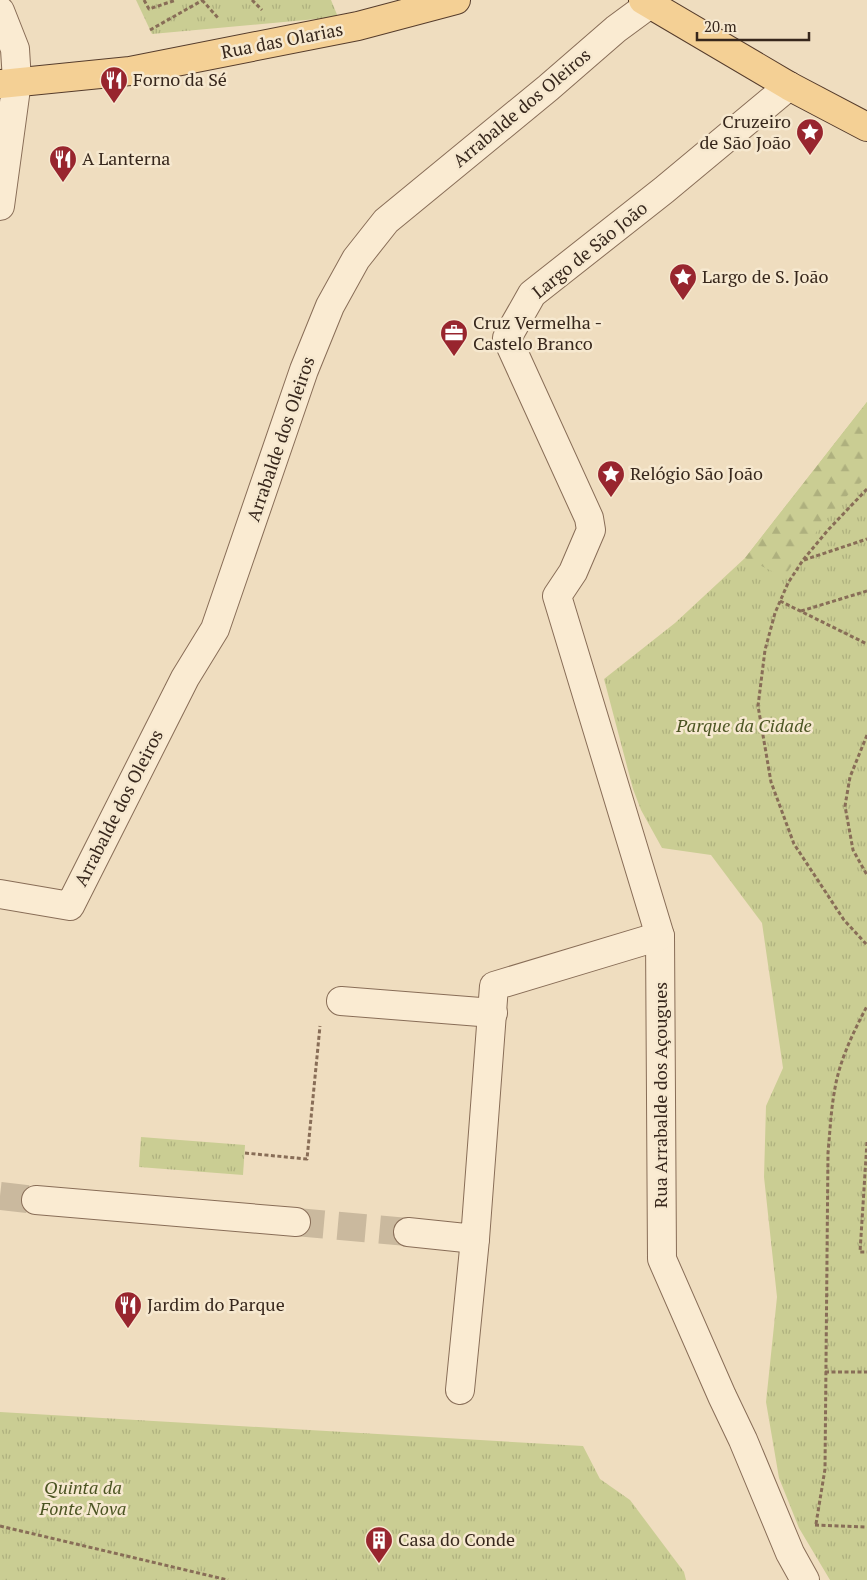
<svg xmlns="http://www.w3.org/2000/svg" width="867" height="1580" font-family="'PT Serif',serif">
	<defs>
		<pattern id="grass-tufts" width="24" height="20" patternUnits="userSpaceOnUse" patternTransform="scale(1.25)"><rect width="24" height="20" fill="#cacd93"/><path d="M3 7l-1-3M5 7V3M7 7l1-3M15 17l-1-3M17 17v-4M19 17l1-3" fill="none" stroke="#aeb07e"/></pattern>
		<pattern id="forest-firs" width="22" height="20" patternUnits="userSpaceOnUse" patternTransform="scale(1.25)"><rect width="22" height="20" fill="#cacd93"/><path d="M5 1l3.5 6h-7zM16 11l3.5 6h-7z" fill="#aeb07e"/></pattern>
	</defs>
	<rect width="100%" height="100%" fill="#efddbf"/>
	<g fill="url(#grass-tufts)">
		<path d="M136,0H331L338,17L152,34Z"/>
		<path d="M867,402V1580H830L799,1528L779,1478L766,1402L777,1297L764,1177L766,1106L783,1068L762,923L711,855L662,848L641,810L633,789L604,679L675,623L745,558Z"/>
		<path d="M141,1137L245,1145L243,1175L139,1167Z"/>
		<path d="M0,1412L583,1446L600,1479L630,1500L684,1572L686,1580H0Z"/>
	</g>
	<path fill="url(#forest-firs)" d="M867,402V477C836,503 807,543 784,577L745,558Z"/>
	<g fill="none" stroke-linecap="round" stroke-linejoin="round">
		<g stroke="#cab99e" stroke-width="28" stroke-dasharray="28 14" stroke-linecap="butt">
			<path d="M0,1196L36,1200"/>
			<path d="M296,1222L408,1232"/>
		</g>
		<g stroke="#886d57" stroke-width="30">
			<g id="minor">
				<path d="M0,11L15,49L17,81L0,206"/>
				<path d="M789,86L664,190L532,294L507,338L589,518L591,530L573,572L557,596L660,936L662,1259L722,1396L743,1440L790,1553L805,1580"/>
				<path d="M0,894L70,906L185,678L215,629L304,370L330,306L356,259L386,221L548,88L616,29L650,4"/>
				<path d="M341,1001L493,1013"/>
				<path d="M36,1200L296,1222"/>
				<path d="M408,1232L475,1239L494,986L660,936"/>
				<path d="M460,1390L475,1239"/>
			</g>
		</g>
		<g stroke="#553c2c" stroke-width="30">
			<g id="major">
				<path d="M643,0L789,86L867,127"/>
				<path d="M0,84L130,71L358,26L456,0"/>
			</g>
		</g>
		<g stroke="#886d57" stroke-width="3" stroke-dasharray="4 2.5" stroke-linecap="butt">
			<path d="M144,0L149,9L176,0"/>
			<path d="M202,0L219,19"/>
			<path d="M252,0L262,10"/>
			<path d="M150,30L203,0"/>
			<path d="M867,489L828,530L803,560L788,583L775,613L765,650L758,706L771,782L794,844L844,920L867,945"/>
			<path d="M804,560L867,539"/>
			<path d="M780,601L867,644"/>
			<path d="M801,611L867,591"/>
			<path d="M867,735L850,777L845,806L853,850L867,875"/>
			<path d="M867,1142L860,1252H867"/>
			<path d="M245,1153L307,1159L320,1026"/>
			<path d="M825,1372H867"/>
			<path d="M816,1524L825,1469L828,1153C830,1131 831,1109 835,1088C840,1059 854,1031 867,1006"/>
			<path d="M815,1525L867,1527"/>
			<path d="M0,1526L228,1580"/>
		</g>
		<use href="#minor" stroke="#faebd2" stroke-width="28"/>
		<use href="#major" stroke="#f4d095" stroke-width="28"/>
	</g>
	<defs>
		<g id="restaurant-pin" transform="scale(1.4375)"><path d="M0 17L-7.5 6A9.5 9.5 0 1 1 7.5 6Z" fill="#98252e" stroke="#f6e8cf"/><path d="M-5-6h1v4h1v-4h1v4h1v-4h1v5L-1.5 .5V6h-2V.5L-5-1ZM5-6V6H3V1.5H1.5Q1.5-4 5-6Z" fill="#fff"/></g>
		<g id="sight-pin" transform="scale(1.4375)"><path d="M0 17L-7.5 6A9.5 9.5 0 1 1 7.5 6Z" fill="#98252e" stroke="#f6e8cf"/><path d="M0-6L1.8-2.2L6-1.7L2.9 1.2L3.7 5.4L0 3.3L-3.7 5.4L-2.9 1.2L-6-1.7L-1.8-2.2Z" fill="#fff"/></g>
		<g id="office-pin" transform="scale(1.4375)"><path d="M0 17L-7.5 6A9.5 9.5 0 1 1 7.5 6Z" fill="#98252e" stroke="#f6e8cf"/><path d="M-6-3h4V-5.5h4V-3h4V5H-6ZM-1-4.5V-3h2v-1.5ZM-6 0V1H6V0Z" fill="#fff"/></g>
		<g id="building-pin" transform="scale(1.4375)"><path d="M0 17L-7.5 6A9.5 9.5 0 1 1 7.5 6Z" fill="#98252e" stroke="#f6e8cf"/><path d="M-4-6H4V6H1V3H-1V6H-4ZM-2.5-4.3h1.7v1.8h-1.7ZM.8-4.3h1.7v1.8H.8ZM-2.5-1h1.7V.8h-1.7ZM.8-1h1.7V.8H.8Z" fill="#fff"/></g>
	</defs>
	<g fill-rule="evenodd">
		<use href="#restaurant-pin" x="114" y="80"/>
		<use href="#sight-pin" x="810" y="132"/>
		<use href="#restaurant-pin" x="63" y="159"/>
		<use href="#sight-pin" x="683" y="277"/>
		<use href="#office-pin" x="454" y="333"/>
		<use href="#sight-pin" x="611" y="474"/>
		<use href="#restaurant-pin" x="128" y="1305"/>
		<use href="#building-pin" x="379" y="1540"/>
	</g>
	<g text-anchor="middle" stroke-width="5" stroke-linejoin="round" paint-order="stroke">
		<g font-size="18" fill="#37271c" stroke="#f6e8cf">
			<text transform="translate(282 41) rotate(-11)" y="6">Rua das Olarias</text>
			<text transform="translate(522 108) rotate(-40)" y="6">Arrabalde dos Oleiros</text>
			<text transform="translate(590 250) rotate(-39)" y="6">Largo de São João</text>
			<text transform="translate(281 439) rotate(-71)" y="6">Arrabalde dos Oleiros</text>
			<text transform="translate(119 808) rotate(-63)" y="6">Arrabalde dos Oleiros</text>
			<text transform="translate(661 1095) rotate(-90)" y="6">Rua Arrabalde dos Açougues</text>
		</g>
		<g font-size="18" fill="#37271c" stroke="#f6e8cf" text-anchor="start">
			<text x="133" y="86">Forno da Sé</text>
			<text x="791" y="128" text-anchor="end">Cruzeiro<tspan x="791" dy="21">de São João</tspan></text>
			<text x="82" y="165">A Lanterna</text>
			<text x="702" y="283">Largo de S. João</text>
			<text x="473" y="329">Cruz Vermelha -<tspan x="473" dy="21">Castelo Branco</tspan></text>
			<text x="630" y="480">Relógio São João</text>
			<text x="147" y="1311">Jardim do Parque</text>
			<text x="398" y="1546">Casa do Conde</text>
		</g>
		<g font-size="18" font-style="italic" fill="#4b5422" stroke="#f6e8cf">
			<text x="744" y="732">Parque da Cidade</text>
			<text x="83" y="1494">Quinta da<tspan x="83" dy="21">Fonte Nova</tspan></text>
		</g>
	</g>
	<path d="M697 32v8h112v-8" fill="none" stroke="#37271c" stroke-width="2.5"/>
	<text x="704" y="32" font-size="15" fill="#37271c" stroke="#f6e8cf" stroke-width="4" paint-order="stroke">20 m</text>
</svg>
